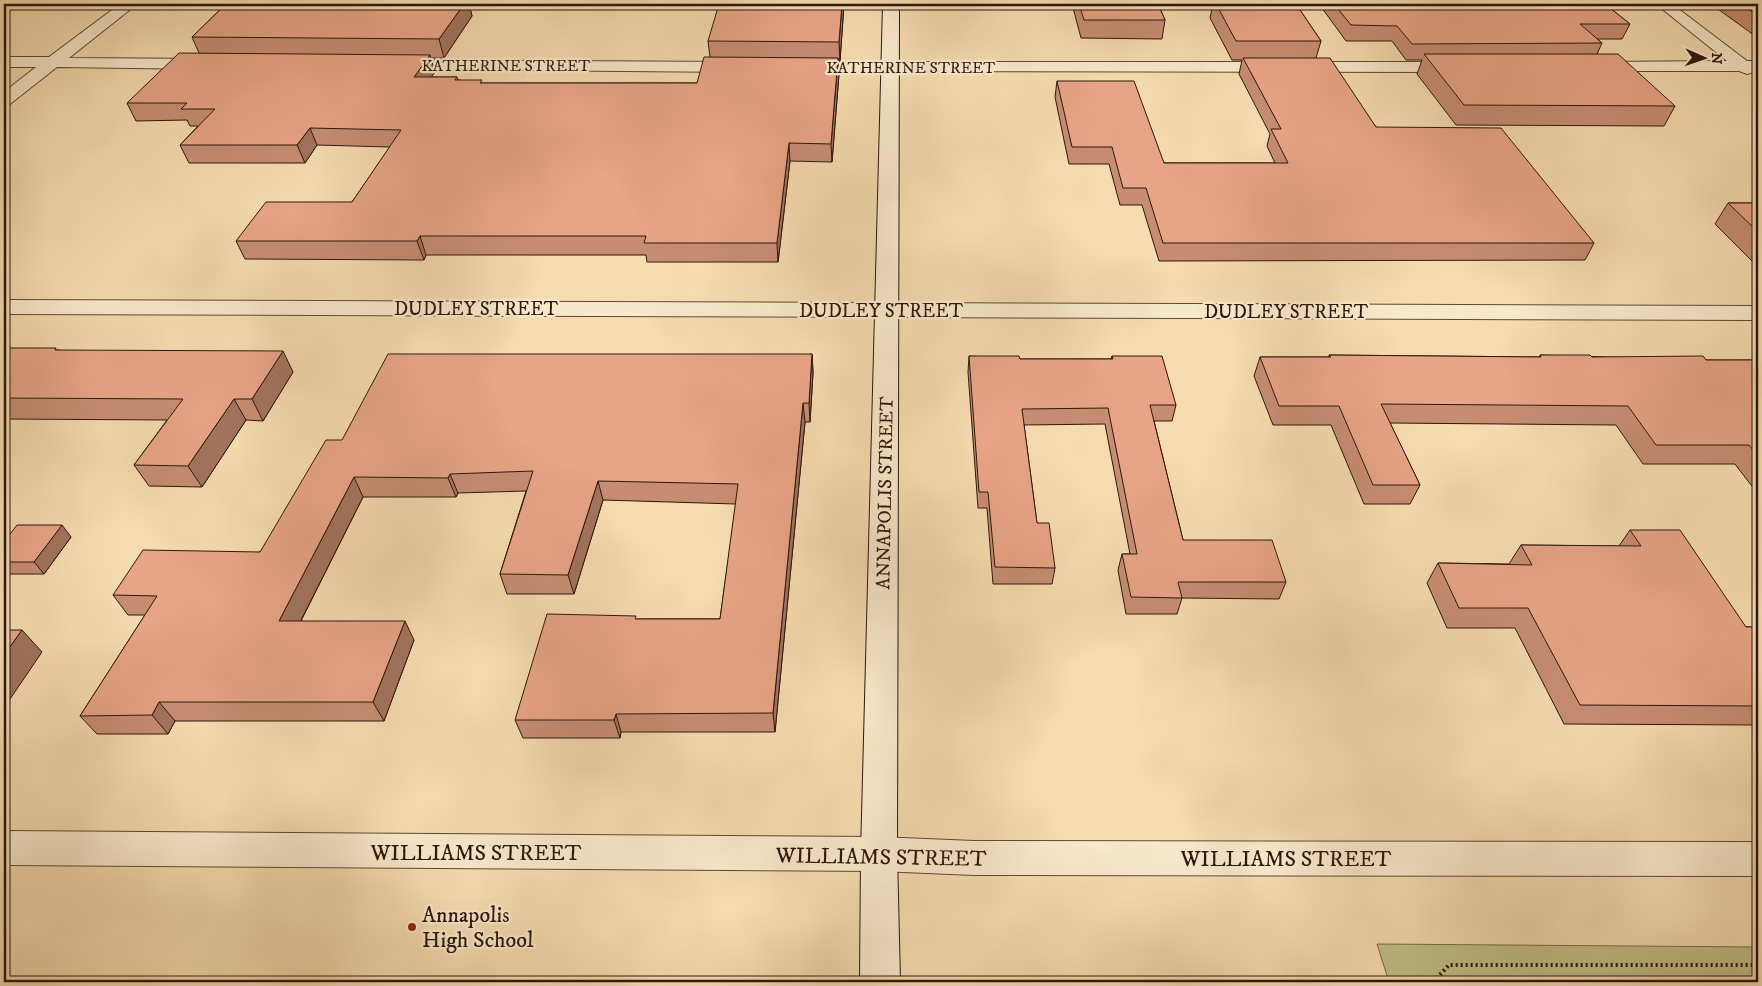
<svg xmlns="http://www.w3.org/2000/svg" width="1762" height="986" font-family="'IM FELL DW Pica',serif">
	<rect width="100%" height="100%" fill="#f5dbaf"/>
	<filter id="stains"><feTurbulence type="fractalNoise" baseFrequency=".004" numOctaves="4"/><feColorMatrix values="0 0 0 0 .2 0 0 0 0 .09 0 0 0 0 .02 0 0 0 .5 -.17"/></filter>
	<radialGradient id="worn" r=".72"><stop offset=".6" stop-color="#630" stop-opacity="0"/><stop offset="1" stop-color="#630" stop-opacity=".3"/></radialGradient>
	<path fill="#c1be87" stroke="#766a4a" d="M1377,944L1758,947V982H1389Z"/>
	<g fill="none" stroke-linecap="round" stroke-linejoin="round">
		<g stroke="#5e4836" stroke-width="2">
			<g id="street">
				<path d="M120,4H137L69,58L207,59L213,60L215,64L213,68L207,69L57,67L10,104L4,105V92L36,67H4V57H49Z"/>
				<path d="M1656,4H1672L1747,61H1758V71L1747,74L1739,71H1589L1587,67L1589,63L1595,62L1727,61Z"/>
				<path d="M395,60L739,62L745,63L747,67L745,71L739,72L389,69L387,65L389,61Z"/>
				<path d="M802,62H1457L1463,63L1465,67L1463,71L1457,72L796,71L794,67L796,63Z"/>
				<path d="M4,300L1758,306V320L4,314Z"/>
				<path d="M4,831L879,837L974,841L1758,842V876L974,875L879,871L4,865Z"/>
			</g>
		</g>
		<g stroke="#2c170d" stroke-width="2">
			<path id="secondary" d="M883,4H899L897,854L900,982H860L861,854Z"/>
		</g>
		<path stroke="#2c170d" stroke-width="4" stroke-dasharray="2 3" stroke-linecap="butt" d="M1433,982L1449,965H1758"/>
		<use href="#street" fill="#f8e8cb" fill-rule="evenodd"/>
		<use href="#secondary" fill="#f8e8cb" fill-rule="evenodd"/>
	</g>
	<g fill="#c78d73" stroke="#2c170d">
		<path d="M226,4H469L472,16L444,58H431L435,72L431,77H457L458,80L483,83H697L710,57L708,41L844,4L840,61H838L839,74L832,162L790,161L778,262H647L646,255H426L424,260L245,259L236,241L352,202L390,147L317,145L305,163H189L180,145L198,126H190L187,120L136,121L127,103L199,53L192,37Z"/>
		<path d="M1072,4H1158L1165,20L1162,39L1081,38Z"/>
		<path d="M1213,4H1296L1321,41L1316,58L1376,127L1594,243L1585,260L1159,261L1142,205H1120L1109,164H1069L1055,97L1057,81L1164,163H1275L1267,146L1270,134L1239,74L1242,60H1232L1210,18Z"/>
		<path d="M1319,4H1605L1630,24L1622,39H1597L1602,43L1597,54L1675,106L1664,126L1456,125L1417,74L1422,60H1406L1392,41H1346Z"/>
		<path d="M1711,4H1758V38Z"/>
		<path d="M1728,203H1758V262L1752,261L1715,224Z"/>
		<path d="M4,348L57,350L293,372L263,421L246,420L202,487L149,486L134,465L167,420L4,419Z"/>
		<path d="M812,354L813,373L810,422H805L775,732H621L620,738H523L515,720L637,619H720L736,504L603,500L574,594H507L500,574L526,491L458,493L456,497H363L301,621L414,640L384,721H175L168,734H97L80,716L145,615H128L113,595L260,552L342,440Z"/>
		<path d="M1329,355L1539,357L1540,355L1706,360H1758V494L1735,464H1643L1616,425L1390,423L1420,485L1410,504H1364L1331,425H1273L1254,376L1260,357H1329Z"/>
		<path d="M969,356L1020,359H1111L1112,356L1176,405L1172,421H1154L1183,540L1286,582L1279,599L1182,598L1177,614H1126L1118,570L1122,554H1130L1105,424L1024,425L1037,523L1055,568L1052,584H993L987,508H978L968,372Z"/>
		<path d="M1630,530L1746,627H1758V725L1564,724L1515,628H1447L1427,583L1438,563L1509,564L1521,545L1619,546Z"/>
		<path d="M71,537L44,574H4V542Z"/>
	</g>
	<g fill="#a2735e" stroke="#2c170d">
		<path d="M464,4H469L472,16L444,58L439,39Z"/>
		<path d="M842,4H844L840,61L839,42Z"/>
		<path d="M430,55L435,72L419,94L414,77Z"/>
		<path d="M838,58L839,74L832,162L831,144Z"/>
		<path d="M310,128L317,145L305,163L297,145Z"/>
		<path d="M789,143L790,161L778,262L777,243Z"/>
		<path d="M420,236L426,255L424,260L417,241Z"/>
		<path d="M283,351L293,372L263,421L252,399Z"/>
		<path d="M812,354L813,373L810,422L809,403Z"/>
		<path d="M234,399L246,420L202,487L188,466Z"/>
		<path d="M803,403L805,422L775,732L773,713Z"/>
		<path d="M450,474L458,493L456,497L448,478Z"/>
		<path d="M354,477L363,497L291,640L279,621Z"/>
		<path d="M598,481L603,500L574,594L568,575Z"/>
		<path d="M62,525L71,537L44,574L34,562Z"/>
		<path d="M405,621L414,640L384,721L373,702Z"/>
		<path d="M22,630L42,652L4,708V655Z"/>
		<path d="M159,702L175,721L168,734L152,715Z"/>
		<path d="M616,714L621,732L620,738L614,720Z"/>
	</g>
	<g fill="#e7a486" stroke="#2c170d">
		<path d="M226,4H464L439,39L192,37Z"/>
		<path d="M719,4H842L839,42L708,41Z"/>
		<path d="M1079,4H1158L1165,20H1084Z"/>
		<path d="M1216,4H1296L1321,41H1236Z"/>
		<path d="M1334,4H1605L1630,24H1580L1602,43L1412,44L1397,26L1351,25Z"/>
		<path d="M1741,4H1758V16Z"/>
		<path d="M179,53L430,55L414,77H457L455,80H482L480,83H697L704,57L838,58L831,144L789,143L777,243H644L646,236H420L417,241H236L266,202H352L401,130L310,128L297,145H180L215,109H181L187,103H127Z"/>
		<path d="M1424,54H1618L1675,106L1464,105Z"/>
		<path d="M1243,58H1330L1376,127L1501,128L1594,243H1163L1146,188H1123L1112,147H1072L1057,81H1134L1164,163H1288L1271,129H1281Z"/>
		<path d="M1728,203H1758V232Z"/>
		<path d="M4,348H56L55,350L283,351L252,399H234L188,466L134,465L183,399L4,398Z"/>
		<path d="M388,354H812L809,403H803L773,713L616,714L614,720H515L547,614L636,616L635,619H720L738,484L598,481L568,575L500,574L533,471L450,474L448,478L354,477L279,621H405L373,702H159L152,715L80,716L157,596L113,595L143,550L260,552L326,440H342Z"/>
		<path d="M1329,355L1541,357L1540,355H1590L1592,357L1703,356L1706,360H1758V456L1749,445H1656L1628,406L1381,404L1420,485H1373L1339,406H1279L1260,357H1331Z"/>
		<path d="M969,356H1019L1020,359H1113L1112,356H1162L1176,405H1150L1183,540H1272L1286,582H1178L1182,598L1131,597L1122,554H1137L1108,408L1022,409L1037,523H1049L1055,568L995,567L988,492H979Z"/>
		<path d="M17,525H62L34,562H4V542Z"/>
		<path d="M1630,530H1680L1746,627H1758V706L1580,705L1528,608H1459L1438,563L1532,565L1521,545L1641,546Z"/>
		<path d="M4,630H22L4,655Z"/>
	</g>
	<circle fill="#8f2418" stroke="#f8e8cb" stroke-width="2" cx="412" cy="927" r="5"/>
	<g text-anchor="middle" stroke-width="4.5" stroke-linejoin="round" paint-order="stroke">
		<g font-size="16" fill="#2c170d" stroke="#f8e8cb">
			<text x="506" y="71">KATHERINE STREET</text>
			<text x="911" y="73">KATHERINE STREET</text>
		</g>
		<g font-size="19" fill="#2c170d" stroke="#f8e8cb">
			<text x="476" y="315">DUDLEY STREET</text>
			<text x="881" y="317">DUDLEY STREET</text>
			<text x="1286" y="318">DUDLEY STREET</text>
			<text transform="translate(884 493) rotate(-89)" y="7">ANNAPOLIS STREET</text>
		</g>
		<g font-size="22" fill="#2c170d" stroke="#f8e8cb">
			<text x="476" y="860">WILLIAMS STREET</text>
			<text transform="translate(881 856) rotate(1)" y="8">WILLIAMS STREET</text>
			<text x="1286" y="866">WILLIAMS STREET</text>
		</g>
		<g font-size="22" fill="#2c170d" stroke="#f8e8cb" text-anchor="start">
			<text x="422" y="922">Annapolis<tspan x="422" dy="25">High School</tspan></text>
		</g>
	</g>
	<rect width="1762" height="986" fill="none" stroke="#f5dbaf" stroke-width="20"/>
	<rect x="5" y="5" width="1752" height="976" fill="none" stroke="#2c170d" stroke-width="2.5"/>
	<rect x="10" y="10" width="1742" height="966" fill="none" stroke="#2c170d"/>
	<g transform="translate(1704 58) rotate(92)" stroke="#f8e8cb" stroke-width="4" paint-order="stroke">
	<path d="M0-4L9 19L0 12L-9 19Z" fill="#2c170d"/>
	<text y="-8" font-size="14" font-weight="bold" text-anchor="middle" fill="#2c170d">N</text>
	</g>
	<rect width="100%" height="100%" filter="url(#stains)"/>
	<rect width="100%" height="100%" fill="url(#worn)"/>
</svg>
